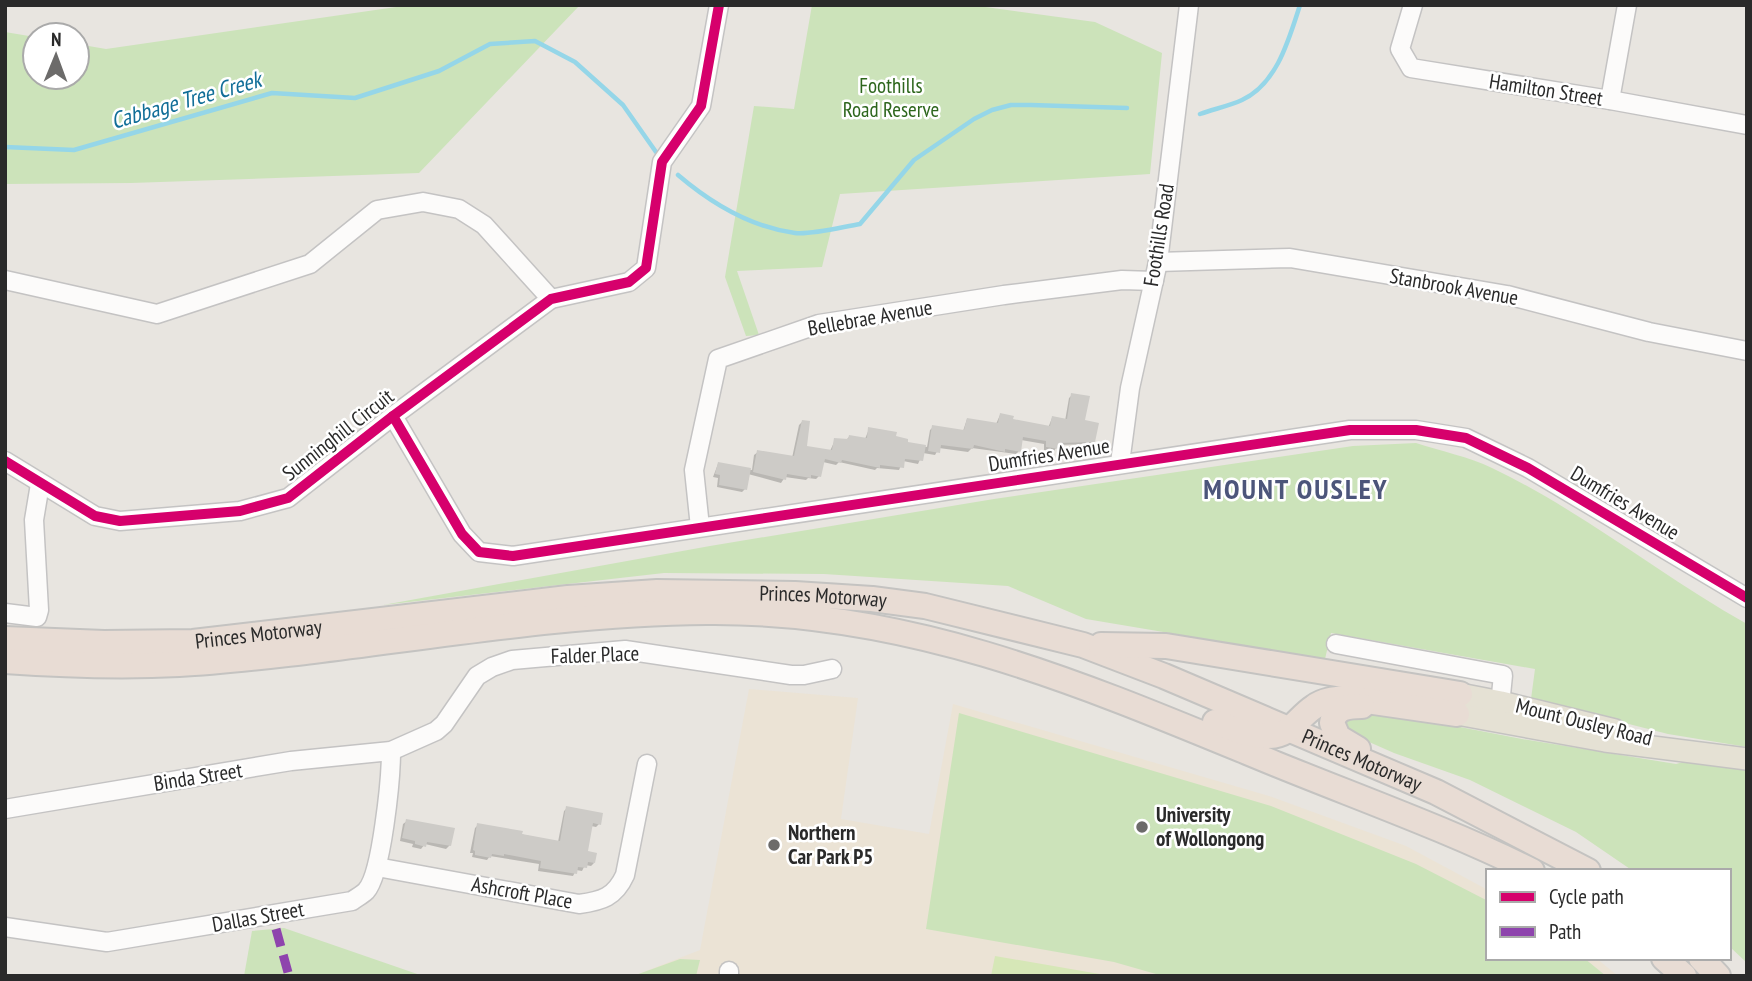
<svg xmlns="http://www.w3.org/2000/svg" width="1752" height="981" font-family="'PT Sans Narrow',sans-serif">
	<rect width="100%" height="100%" fill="#e8e5e0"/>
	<path fill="#ebe3d5" d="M749,689L858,698L841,819L929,834L953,704L1269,796L1406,846L1488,890V958H1596L1618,976H633L700,950Z"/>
	<g fill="#cce3ba">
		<path d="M410,5H580L419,173L131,183L5,184V32L35,37V77H77V44L106,49Z"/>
		<path d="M812,5H971L1095,22L1162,53L1150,174L840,194L822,267L737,271L759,335L746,336L725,277L754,106L794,109Z"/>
		<path d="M1416,443C1441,451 1469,457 1492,468C1582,511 1660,575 1747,624V747L1668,734L1531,699L1535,669L1331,633L1325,659L1086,619L1008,586L824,574L664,573L383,605L710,546L994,499L1353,446Z"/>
		<path d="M1353,712L1398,715L1522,739L1676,764L1698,758L1747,766V963L1729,946V871H1633L1576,832L1470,780L1394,753L1351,734L1341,722Z"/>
		<path d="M959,713L1271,806L1416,864L1488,901V958H1584L1606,976H1163L1114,962L926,929Z"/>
		<path d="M284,928L423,976H244L252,931Z"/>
		<path d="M680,959L700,960L696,976H633Z"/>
	</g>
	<path fill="#d6e7b7" d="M995,956L1111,976H991Z"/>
	<g fill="#0003">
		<path d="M1072,395L1094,441L1090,444L1058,445L1054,451L1044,450V444L1021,440L1019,451L1016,454L972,448L968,452L939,448L935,455L923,453L918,464L903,461L899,470L877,468L875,470L839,462L836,465L823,462L819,476L816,479L808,478L806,480L785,477L781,483L748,474L745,489L742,492L717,487L718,478L713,477L718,464L752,470L754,455L758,452L792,458L799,425L802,422L805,447L830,451L835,440H846L849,437L865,439L869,429L906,443L927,447L930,430L933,427L963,431L967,419L996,424L1000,415L1011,420L1048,428L1052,418L1065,421L1069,398Z"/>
		<path d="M567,808L599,824L596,827L591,826L586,852L594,863L591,866L585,865L582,871L576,870L573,876L538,871L539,864L490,856L487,860L472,857L473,853H470L475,828L478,825L558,842L564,811Z"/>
		<path d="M407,821L450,845L446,849L425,844L421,849L412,847L413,844L400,841L403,824Z"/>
	</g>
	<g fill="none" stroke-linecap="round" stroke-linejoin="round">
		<g stroke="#95d6e8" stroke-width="4.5">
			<path d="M1200,114C1214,109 1229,106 1242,100C1277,84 1289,39 1300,5"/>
			<path d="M5,147L74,150L272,93L355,98L439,71L490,44L535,41L575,62L623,105L656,152"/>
			<path d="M678,175C712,204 750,227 795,233C812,235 842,227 860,224L914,160L974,119L992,110L1011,105H1031L1127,108"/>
		</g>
	</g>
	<g fill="#cdcbc7">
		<path d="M1071,393L1090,396L1085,420L1099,423L1095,442L1060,443L1059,449L1046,447V441L1023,437L1021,452L1005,449V452L974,445L973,449L941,445L940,453L928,451L932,425L964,430L967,418L998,423L1000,413L1014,416L1013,419L1050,426L1052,416L1067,419Z"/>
		<path d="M802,420L810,421L807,446L832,450L834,438L848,439L849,435L867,438L868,427L897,432L896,436L908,439V442L926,445L923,461L905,459L904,468L880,465V468L842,460L841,463L825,459L821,477L811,475V478L787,474L786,480L753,472L757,450L794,456Z"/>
		<path d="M718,462L751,468L747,490L719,485L720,475L715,474Z"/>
		<path d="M566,806L603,813L601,825L593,823L588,851L597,853L595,863L588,862L587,868L578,867L577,874L540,868L541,861L504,854V856L492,854L491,858L475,855V851L473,850L477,823L523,831L522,834L560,841Z"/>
		<path d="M406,819L455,828L451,846L427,842L426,847L415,844V841L402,838Z"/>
	</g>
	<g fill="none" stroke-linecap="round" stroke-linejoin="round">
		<g stroke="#c4c3c3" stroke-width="21">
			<g id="minor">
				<path d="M1413,5L1400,49L1411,68L1610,100L1747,125"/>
				<path d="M1610,100L1627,5"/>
				<path d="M1158,262L1290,258L1507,295L1649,332L1747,351"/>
				<path d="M5,280L157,314L310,264L377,210L423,202L459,209L484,225L551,299"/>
				<path d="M393,416L462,534L479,552L513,556L1350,430H1416L1466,438L1528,468L1747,598"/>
				<path d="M5,461L95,516L120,521L240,511L288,498L393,416L551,299L629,282L646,268L662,162L701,106L719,5"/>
				<path d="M1120,463L1130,388L1158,262L1189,5"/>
				<path d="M700,527L694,470L718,359L819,324L1004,295L1122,280L1154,281"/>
				<path d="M5,613L37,617L39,610L34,520L40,484"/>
				<path d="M1336,644L1503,675L1499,715"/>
				<path d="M5,809L291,761L391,751L436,731L444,724L477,676L492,667L512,660L625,650L791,675H804L832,669"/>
				<path d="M377,867L579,904C602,901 615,897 625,875L647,764"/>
				<path d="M5,927L107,942L352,901C356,898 362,895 366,891C382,874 391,777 391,751"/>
				<path d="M729,971V976"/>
			</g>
		</g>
		<g stroke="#c4c3c1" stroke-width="24">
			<g id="major">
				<path d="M1460,694L1501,702L1615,730"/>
				<path d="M1457,714L1605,741L1747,759"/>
			</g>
		</g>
		<g stroke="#c4c3c1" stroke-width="28">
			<g id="highway">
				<path id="s1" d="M5,639L104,643L193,642L568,598L657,592L795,594L872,599L925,606L1083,645L1164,676L1436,792L1588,871"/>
				<path d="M1101,645L1166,646L1460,694"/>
				<path d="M5,661C63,665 121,667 179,664C224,662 269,656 313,651C444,635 576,613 707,612C914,610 1089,687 1276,764C1362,799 1449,830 1532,871"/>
				<path d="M1215,722C1232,728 1250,737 1268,736C1291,736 1297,718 1314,707C1323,700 1335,699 1346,698L1457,714"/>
				<path d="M1358,749L1338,737L1332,723C1335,707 1349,706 1362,706"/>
				<path d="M1664,958L1684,976"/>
				<path d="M1701,958L1718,976"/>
			</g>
		</g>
		<use href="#minor" stroke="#fcfbfa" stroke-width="18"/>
		<use href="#major" stroke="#e5e1d4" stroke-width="21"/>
		<use href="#highway" stroke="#e8dcd4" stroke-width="24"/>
		<path stroke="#8e44ad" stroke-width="9" stroke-dasharray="18 9" stroke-linecap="butt" d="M276,929L289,976"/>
		<g stroke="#fff" stroke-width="15">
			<g id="cycleway">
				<path d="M393,416L462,534L479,552L513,556L1350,430H1416L1466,438L1528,468L1747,598"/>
				<path d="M5,461L95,516L120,521L240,511L288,498L393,416L551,299L629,282L646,268L662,162L701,106L719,5"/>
			</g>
		</g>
		<use href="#cycleway" stroke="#d6006c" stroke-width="10"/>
	</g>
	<g fill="#6c6b6a" stroke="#fff" stroke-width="2.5">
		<circle cx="1142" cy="827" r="7"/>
		<circle cx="774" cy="845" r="7"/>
	</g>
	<g text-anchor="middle" stroke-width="5" stroke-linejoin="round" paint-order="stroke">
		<g font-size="21" fill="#2d661c" stroke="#fff">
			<text x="891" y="93">Foothills<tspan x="891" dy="24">Road Reserve</tspan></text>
		</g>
		<g font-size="21" fill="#2a2a2a" stroke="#fff">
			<text transform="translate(1546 90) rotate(9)" y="7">Hamilton Street</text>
			<text transform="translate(1159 235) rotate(-81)" y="7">Foothills Road</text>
			<text transform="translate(1454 287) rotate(10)" y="7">Stanbrook Avenue</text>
			<text transform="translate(870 318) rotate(-10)" y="7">Bellebrae Avenue</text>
			<text transform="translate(338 435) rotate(-38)" y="7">Sunninghill Circuit</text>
			<text transform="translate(1049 455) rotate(-9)" y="7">Dumfries Avenue</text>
			<text transform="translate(1625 503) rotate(31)" y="7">Dumfries Avenue</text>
			<text dy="7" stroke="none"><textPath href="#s1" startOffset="821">Princes Motorway</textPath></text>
			<text dy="7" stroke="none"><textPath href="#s1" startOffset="254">Princes Motorway</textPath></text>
			<text transform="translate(595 655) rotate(-2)" y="7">Falder Place</text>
			<text transform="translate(1584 722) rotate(14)" y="7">Mount Ousley Road</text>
			<text dy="7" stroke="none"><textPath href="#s1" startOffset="1388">Princes Motorway</textPath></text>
			<text transform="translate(198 777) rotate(-9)" y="7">Binda Street</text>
			<text transform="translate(522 893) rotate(10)" y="7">Ashcroft Place</text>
			<text transform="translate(258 917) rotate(-10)" y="7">Dallas Street</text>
		</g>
		<g font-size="21" font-weight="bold" fill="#2a2a2a" stroke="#fff" text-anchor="start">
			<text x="1156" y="822">University<tspan x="1156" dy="24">of Wollongong</tspan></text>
			<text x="788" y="840">Northern<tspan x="788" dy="24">Car Park P5</tspan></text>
		</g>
		<g font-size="23" font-style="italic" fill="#116e98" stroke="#fff">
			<text transform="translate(186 100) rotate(-16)" y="8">Cabbage Tree Creek</text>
		</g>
		<g font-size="28" font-weight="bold" letter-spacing="2" fill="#4c557a" stroke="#fff">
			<text x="1296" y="499">MOUNT OUSLEY</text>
		</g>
	</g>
	<rect width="1752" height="981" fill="none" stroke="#2a2a2a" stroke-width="14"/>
	<rect x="1486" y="869" width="245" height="91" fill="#ffffff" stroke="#aaaaaa" stroke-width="2"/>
	<rect x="1500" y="892" width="35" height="10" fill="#d6006c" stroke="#aaaaaa" stroke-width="2"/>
	<text x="1549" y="904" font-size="21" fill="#2a2a2a">Cycle path</text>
	<rect x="1500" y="927" width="35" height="10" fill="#8e44ad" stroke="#aaaaaa" stroke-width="2"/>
	<text x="1549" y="939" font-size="21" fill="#2a2a2a">Path</text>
	<g transform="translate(56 56) rotate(1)"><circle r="33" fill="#ffffff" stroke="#aaaaaa" stroke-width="2"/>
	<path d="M0-5L12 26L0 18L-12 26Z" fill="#6c6b6a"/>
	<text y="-10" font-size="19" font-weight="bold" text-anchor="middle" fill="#2a2a2a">N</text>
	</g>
</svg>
